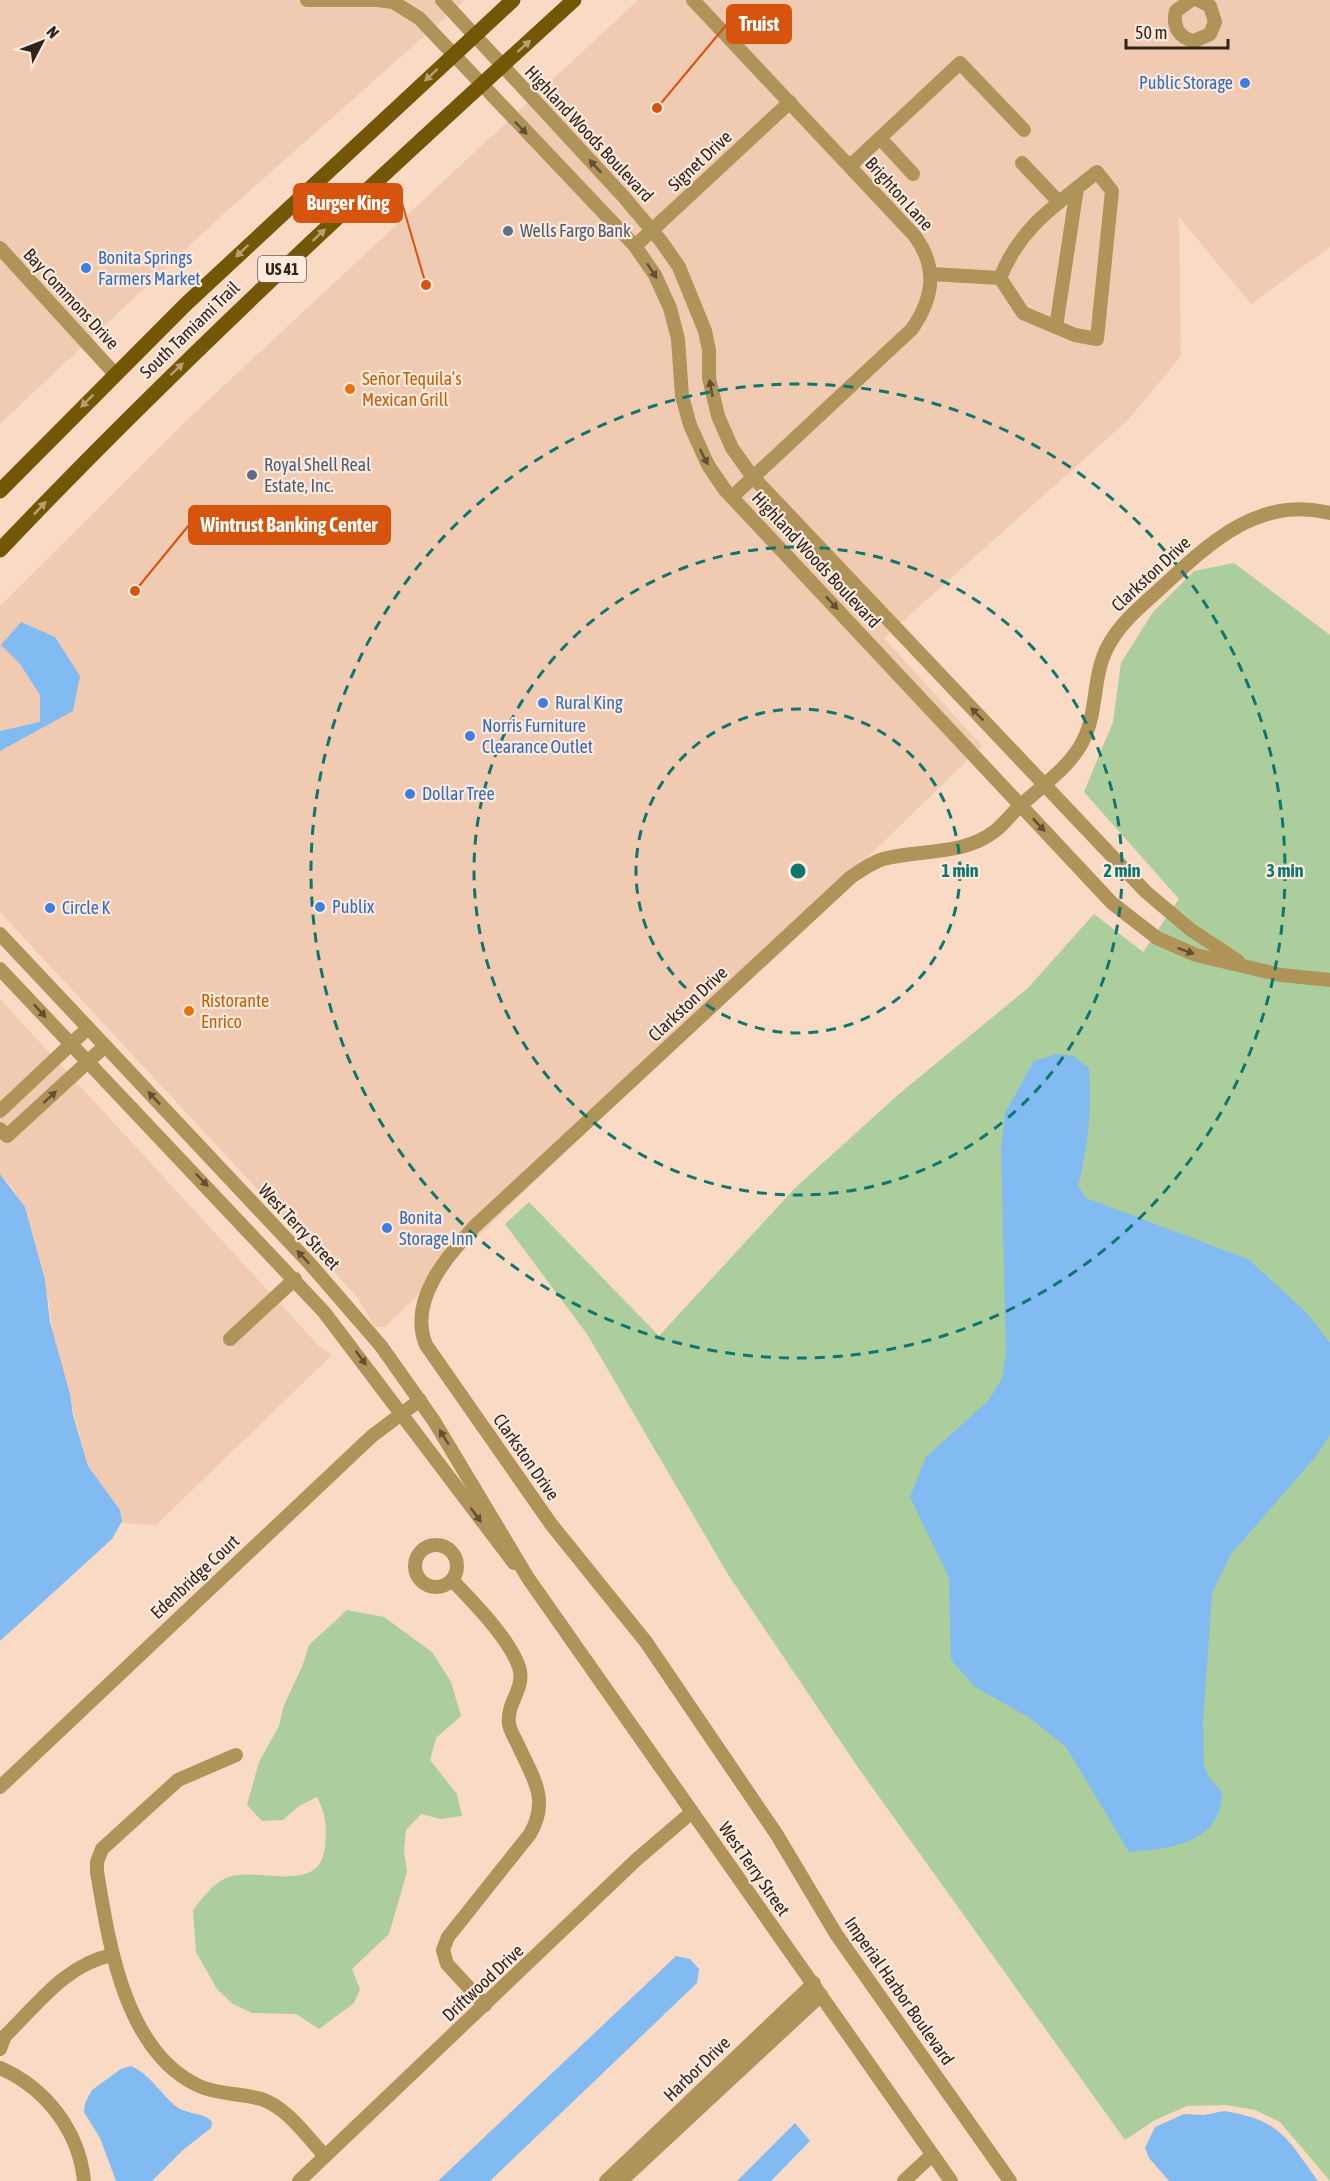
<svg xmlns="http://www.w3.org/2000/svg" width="1330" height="2181" font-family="'Asap Condensed',sans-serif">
	<rect width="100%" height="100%" fill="#f9dac4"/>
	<g fill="#f1cbb1">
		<path d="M0,0H465L219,218L0,424Z"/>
		<path d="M638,0H1330V247L1251,304L1179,217L1181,356L1128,420L884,638L982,746L385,1327H375L358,1298L0,912V606L187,420Z"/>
		<path d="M0,999L319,1346L332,1355L156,1525L121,1523L120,1510L88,1466L53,1333L49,1302L31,1228L14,1189L0,1174Z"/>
	</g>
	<g fill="#abce9c">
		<path d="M1234,563L1330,635V2181L1280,2122L1255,2110L1225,2105L1187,2106L1155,2120L1125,2140L857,1766L729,1576L587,1334L505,1224L529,1202L659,1336L795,1188L899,1094L1028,988L1094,914L1143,952L1179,899L1084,792L1113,722L1121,663L1153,612L1194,571Z"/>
		<path d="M347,1610L384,1617L432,1652L451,1682L461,1716L436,1738L430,1760L457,1794L462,1816L441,1819L421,1814L406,1830L404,1851L407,1872L389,1934L352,1969L360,1989L354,2003L319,2029L296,2014L252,2013L233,2004L217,1989L196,1952L193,1910C202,1899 212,1884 226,1878C256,1865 320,1897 325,1847C327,1827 326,1814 317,1797L299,1806L283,1820L262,1821L247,1805L259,1762L279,1726L284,1705L302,1667L309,1645Z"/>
	</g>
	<g fill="#82baf2">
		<path d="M21,622L55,637L80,676L73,711L0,751V731L40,722V695L20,664L1,645Z"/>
		<path d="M1057,1054L1073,1056L1089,1068C1092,1109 1088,1147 1078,1186L1086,1198L1248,1259L1306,1312L1330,1343V1434L1318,1454L1231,1554L1212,1593L1203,1723L1204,1766L1210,1779L1222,1792C1222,1843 1170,1849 1129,1852L1066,1747L1030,1718L975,1687L951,1660L949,1578L910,1497L926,1457L989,1400L1002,1378L1006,1354L1001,1149L1005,1113L1034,1061Z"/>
		<path d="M0,1174L25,1207L45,1280L50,1322L70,1394L73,1415L88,1466L120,1510L122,1521L112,1539L0,1641Z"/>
		<path d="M676,1956L690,1959L699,1969L697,1983L490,2181H438Z"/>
		<path d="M131,2066C150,2074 161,2095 177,2107C188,2115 204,2112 212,2122L211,2128L183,2150L152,2181H116L100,2138L84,2112L85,2103L92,2090L121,2069Z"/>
		<path d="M1224,2111C1280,2120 1286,2137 1318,2181H1169L1149,2158L1145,2148L1155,2127L1184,2114L1204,2115Z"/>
		<path d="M795,2123L810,2141L771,2181H737Z"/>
	</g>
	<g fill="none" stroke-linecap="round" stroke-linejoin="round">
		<g stroke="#af9359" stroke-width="14">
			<path d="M307,0H376"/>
			<path d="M377,0L393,2L419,18L635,246L655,275L670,308L678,339L682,396L690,425L708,465L725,490L1112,903L1157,938L1196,955L1281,975L1330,980"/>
			<path d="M442,0L623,196L661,241L679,267L705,331L709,350V378L718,416L732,448L752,476L1146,892L1191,930L1238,961"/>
			<path d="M693,0L914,235C938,267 934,297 912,329L732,497"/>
			<path d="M1191,0L1176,11C1172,26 1179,38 1194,41L1210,34L1215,22L1210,6L1198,0"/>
			<path d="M880,138L913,174"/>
			<path d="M1022,163L1059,202"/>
			<path d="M850,166L960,63L1024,130"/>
			<path d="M635,246L790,102"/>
			<path d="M0,248L115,374"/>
			<path d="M931,274L1000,278L1023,313L1075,335L1097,339L1112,191L1097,172C1055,206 1021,226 1000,278"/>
			<path d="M1056,327L1077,188"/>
			<path d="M0,934L311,1265L381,1346L434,1421L528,1578L951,2181"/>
			<path d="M0,969L324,1312L514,1563"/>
			<path d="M0,1111L88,1028"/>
			<path d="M0,1129L7,1136L105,1046"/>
			<path d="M230,1339L295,1279"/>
			<circle cx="436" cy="1566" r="21"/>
			<path d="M452,1580C473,1602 509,1638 519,1667C526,1688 506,1703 509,1724C510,1731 515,1738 518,1745C533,1778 550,1799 530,1834L448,1937L443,1950L447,1964L485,2005"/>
			<path d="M236,1755L178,1780L102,1849L97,1862V1872C109,1944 125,2052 199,2086C219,2095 240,2093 261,2099C287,2107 307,2137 325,2156"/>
			<path d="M0,1787L372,1436L420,1400"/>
			<path d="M0,2049L5,2036C38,2004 65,1965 112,1955"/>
			<path d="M0,2068C46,2088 79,2131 84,2181"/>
			<path d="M299,2181L636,1860L692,1812"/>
			<path d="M606,2181L814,1983"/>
			<path d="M621,2181L821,1995"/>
			<path d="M904,2181L932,2155"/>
			<path d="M1010,2181L836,1934L777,1835L646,1642L551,1524L426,1345C408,1301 446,1257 475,1226L851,877C861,870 871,863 883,859C920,849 963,856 995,831C1005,823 1012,813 1021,805C1041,787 1065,770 1079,748C1099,717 1091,680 1107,648C1119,624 1141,606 1161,588C1209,543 1259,495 1330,513"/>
		</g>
		<g stroke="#735606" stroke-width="15">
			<path d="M0,491L186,304L513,0"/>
			<path d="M0,550C183,357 378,179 574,0"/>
		</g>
	</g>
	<defs><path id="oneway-solid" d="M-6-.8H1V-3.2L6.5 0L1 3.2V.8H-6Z" transform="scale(1.5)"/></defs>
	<g fill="#b8a072">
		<use href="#oneway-solid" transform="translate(524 46) rotate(-42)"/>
		<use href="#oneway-solid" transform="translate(431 75) rotate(137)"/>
		<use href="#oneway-solid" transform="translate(319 235) rotate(-43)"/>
		<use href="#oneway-solid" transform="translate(242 251) rotate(136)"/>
		<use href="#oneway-solid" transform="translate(177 369) rotate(-44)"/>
		<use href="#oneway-solid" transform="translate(87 401) rotate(135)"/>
		<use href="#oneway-solid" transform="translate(40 508) rotate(-47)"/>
	</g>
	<g fill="#625034">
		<use href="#oneway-solid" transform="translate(521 128) rotate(46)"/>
		<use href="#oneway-solid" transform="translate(595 166) rotate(-133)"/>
		<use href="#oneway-solid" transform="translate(652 271) rotate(57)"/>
		<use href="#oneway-solid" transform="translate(711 388) rotate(-101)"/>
		<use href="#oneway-solid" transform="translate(704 457) rotate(63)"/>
		<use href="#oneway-solid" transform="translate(832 603) rotate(47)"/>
		<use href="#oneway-solid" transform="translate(977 714) rotate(-135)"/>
		<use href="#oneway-solid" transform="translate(1039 825) rotate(47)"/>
		<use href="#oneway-solid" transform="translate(1186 951) rotate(20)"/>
		<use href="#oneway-solid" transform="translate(40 1011) rotate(47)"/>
		<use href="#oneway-solid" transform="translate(50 1097) rotate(-43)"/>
		<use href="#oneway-solid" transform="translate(154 1098) rotate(-133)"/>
		<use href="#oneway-solid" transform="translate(202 1180) rotate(46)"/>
		<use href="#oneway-solid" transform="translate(303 1257) rotate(-133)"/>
		<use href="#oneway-solid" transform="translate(361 1358) rotate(53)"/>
		<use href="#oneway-solid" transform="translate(444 1437) rotate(-122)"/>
		<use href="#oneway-solid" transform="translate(476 1515) rotate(54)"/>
	</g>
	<g fill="none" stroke="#0f766e" stroke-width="3" stroke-dasharray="10 8">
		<circle cx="798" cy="871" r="162"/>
		<circle cx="798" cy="871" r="324"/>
		<circle cx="798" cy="871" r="487"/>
	</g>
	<g fill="#3f7fe0" stroke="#fdeadd" stroke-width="2">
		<circle cx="1245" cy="83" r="6"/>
		<circle cx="86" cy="268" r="6"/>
		<circle cx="543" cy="703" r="6"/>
		<circle cx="470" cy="736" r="6"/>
		<circle cx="410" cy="794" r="6"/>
		<circle cx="320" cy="907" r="6"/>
		<circle cx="50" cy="908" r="6"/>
		<circle cx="387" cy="1228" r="6"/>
	</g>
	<g fill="#5c6f8a" stroke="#fdeadd" stroke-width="2">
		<circle cx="508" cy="231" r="6"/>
		<circle cx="252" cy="475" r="6"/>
	</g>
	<g fill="#e8710a" stroke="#fdeadd" stroke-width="2">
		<circle cx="350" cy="389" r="6"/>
		<circle cx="189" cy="1011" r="6"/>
	</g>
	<g text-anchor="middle" stroke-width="4.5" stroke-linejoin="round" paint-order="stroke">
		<rect fill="#fdeadd" stroke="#6d5f56" stroke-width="1.5" x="258" y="256" width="48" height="26" rx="4.5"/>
		<g font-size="16" font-weight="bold" fill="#2f241c">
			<text x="282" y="275">US 41</text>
		</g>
		<g font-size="18" fill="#366cbe" stroke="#fdeadd" text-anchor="start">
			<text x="1233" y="89" text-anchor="end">Public Storage</text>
			<text x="98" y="264">Bonita Springs<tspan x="98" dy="21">Farmers Market</tspan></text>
			<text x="555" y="709">Rural King</text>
			<text x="482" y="732">Norris Furniture<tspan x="482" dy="21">Clearance Outlet</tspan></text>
			<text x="422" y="800">Dollar Tree</text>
			<text x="332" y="913">Publix</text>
			<text x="62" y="914">Circle K</text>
			<text x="399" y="1224">Bonita<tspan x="399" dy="21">Storage Inn</tspan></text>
		</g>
		<g font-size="18" fill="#2f241c" stroke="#fdeadd">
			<text transform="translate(589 134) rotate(47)" y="6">Highland Woods Boulevard</text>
			<text transform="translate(700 161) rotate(-43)" y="6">Signet Drive</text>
			<text transform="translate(899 194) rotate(48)" y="6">Brighton Lane</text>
			<text transform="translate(71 299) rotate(47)" y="6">Bay Commons Drive</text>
			<text transform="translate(190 330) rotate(-44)" y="6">South Tamiami Trail</text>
			<text transform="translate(816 560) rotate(47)" y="6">Highland Woods Boulevard</text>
			<text transform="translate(1151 574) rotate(-43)" y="6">Clarkston Drive</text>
			<text transform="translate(688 1004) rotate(-43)" y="6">Clarkston Drive</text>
			<text transform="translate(299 1227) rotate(47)" y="6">West Terry Street</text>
			<text transform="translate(526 1457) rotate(55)" y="6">Clarkston Drive</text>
			<text transform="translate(195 1577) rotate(-43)" y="6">Edenbridge Court</text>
			<text transform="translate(754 1869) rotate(55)" y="6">West Terry Street</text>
			<text transform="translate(483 1983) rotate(-43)" y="6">Driftwood Drive</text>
			<text transform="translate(899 1991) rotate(55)" y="6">Imperial Harbor Boulevard</text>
			<text transform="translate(697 2069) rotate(-44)" y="6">Harbor Drive</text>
		</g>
		<g font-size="18" fill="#4e5e75" stroke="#fdeadd" text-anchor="start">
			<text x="520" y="237">Wells Fargo Bank</text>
			<text x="264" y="471">Royal Shell Real<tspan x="264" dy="21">Estate, Inc.</tspan></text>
		</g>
		<g font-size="18" fill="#c56008" stroke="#fdeadd" text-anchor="start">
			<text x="362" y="385">Señor Tequila’s<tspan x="362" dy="21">Mexican Grill</tspan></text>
			<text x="201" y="1007">Ristorante<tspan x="201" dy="21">Enrico</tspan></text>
		</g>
	</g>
	<circle cx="798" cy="871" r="9" fill="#0f766e" stroke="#fdeadd" stroke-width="3"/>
	<g font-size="18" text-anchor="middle" font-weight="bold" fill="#0f766e" stroke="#fdeadd" stroke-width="4.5" stroke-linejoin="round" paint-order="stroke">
		<text x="960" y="877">1 min</text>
		<text x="1122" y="877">2 min</text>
		<text x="1285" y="877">3 min</text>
	</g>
	<path fill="none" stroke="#d6540e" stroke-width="2" d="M657 108L727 24M426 285L402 203M135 591L189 525"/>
	<g fill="#d6540e" stroke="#fdeadd" stroke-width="2">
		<circle cx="657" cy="108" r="6"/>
		<circle cx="426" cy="285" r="6"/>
		<circle cx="135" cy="591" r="6"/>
	</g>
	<g fill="#d6540e" stroke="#d6540e" stroke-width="2">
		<rect x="727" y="5" width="64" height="38" rx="6"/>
		<rect x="294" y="184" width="108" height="38" rx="6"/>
		<rect x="189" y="506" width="201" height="38" rx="6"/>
	</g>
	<g font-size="20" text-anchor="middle" font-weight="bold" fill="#fff">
		<text x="759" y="31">Truist</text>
		<text x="348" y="210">Burger King</text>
		<text x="289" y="532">Wintrust Banking Center</text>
	</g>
	<g transform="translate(42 42) rotate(48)" stroke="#fdeadd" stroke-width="4.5" paint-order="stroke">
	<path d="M0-4.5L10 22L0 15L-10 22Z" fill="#2f241c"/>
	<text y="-9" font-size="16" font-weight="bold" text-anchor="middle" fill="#2f241c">N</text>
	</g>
	<path d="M1126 39v9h102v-9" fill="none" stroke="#2f241c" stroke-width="3"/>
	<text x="1135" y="39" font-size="18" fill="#2f241c" stroke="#fdeadd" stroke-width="4.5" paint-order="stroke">50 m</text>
</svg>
